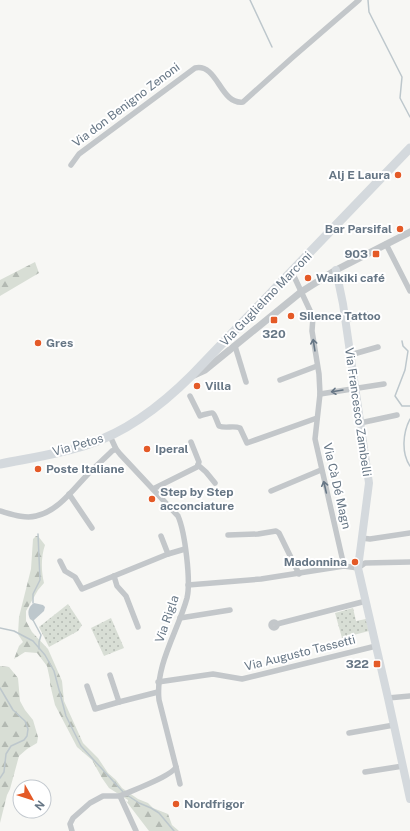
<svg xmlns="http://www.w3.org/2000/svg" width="410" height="831" font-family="'Public Sans',sans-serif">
	<defs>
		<pattern id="forest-firs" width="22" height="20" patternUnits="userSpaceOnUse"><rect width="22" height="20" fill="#d8ded5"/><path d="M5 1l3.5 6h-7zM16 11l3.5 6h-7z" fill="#b3b9b2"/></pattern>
		<pattern id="park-dots" width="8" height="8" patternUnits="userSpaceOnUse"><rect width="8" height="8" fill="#d8ded5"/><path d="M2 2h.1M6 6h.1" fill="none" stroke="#b3b9b2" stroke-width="1.8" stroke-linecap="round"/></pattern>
	</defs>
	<rect width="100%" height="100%" fill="#f7f7f4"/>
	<g fill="url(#forest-firs)">
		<path d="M35,262L39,273L0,296V280Z"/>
		<path d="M36,536H38L45,545C41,557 41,570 44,583L38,590L26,611V621L32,632L48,649L62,681L64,701L83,743L98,758L108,773L116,780L122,788L138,799L148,803L153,808L168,814L172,825L179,831H149L126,801L128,802V800L109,788L102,778L92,760L77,747L55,705L50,684V680L47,666L37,653L25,652L14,659L19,646L23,642L18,634L19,617L31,569L33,539Z"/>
		<path d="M0,666L9,667L18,678L20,701L25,710L33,720L38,737L37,743L27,749L19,756L10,789L7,795L0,823Z"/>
	</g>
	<g fill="url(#park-dots)">
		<path d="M68,604L82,625L78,631L49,647L39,627Z"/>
		<path d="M353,608L356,621L366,619L369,631L342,638L335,613Z"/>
		<path d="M111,618L124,648L104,656L91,628Z"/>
	</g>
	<path fill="#bdc7cc" d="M34,603L43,605L45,607L44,611L33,621L30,619C27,613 28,607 34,603Z"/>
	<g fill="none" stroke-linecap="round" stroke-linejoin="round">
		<g stroke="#bdc7cc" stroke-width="1.5">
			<path d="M250,0L272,47"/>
			<path d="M368,0L369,12L402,77L400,98L410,117"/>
			<path d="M402,341L403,346L408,351L405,370L395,396L402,406H410"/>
			<path d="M410,419C403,432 401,453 410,466"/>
			<path d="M33,603V594L40,580L38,534"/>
			<path d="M33,620L41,635L39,642V649"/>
			<path d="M0,628L14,631L33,641L45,655L54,671L66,716L81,746L124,793"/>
			<path d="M0,688L13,710L25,721L28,729L27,736L24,740L11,746L6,754L4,772L0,778"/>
			<path d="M127,795L139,803L151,808L159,813L174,831"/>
		</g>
		<g stroke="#c3c7ca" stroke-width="5.5">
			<path d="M71,165L79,154L195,68C218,63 220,105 243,102L293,57L359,0"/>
			<path d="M386,244L410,291"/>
			<path d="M292,272L313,317L312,331L319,374L320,394L315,439L344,566"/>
			<path d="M345,320L366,314"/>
			<path d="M235,346L246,382"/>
			<path d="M350,355L378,347"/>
			<path d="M280,380L317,366"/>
			<path d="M320,394L384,384"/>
			<path d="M190,396L200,416C216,411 212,410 219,426C226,429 233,425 240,428L247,443L317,418"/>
			<path d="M360,423L397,415"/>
			<path d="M110,436L116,449L120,454L178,516C185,532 191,581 187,598C178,631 155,665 159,700L176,767C172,776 131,791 120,796L136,831"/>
			<path d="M198,465L206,472L215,483"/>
			<path d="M153,489L197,467L199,462L191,442"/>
			<path d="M271,491L321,470"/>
			<path d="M69,494L92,528"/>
			<path d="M0,511C11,514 25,519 36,516C59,511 74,488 90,472C97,465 105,458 112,451L116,449"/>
			<path d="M228,535L258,534L276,531L279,533L299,574"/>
			<path d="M161,536L168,554"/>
			<path d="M361,538L370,539L410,533"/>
			<path d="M60,561L65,571L75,577L82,589L168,554L185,549"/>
			<path d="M114,576L117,586L126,596L138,627"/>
			<path d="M188,585L261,579L344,566L358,568L365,563L410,562"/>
			<path d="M180,618L230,610"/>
			<circle cx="274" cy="625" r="3"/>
			<path d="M277,624L366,601"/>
			<path d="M110,675L119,702L158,692"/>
			<path d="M158,682L213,674L242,679L376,646"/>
			<path d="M87,686L95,709L119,702"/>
			<path d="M388,698L410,696"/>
			<path d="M349,733L394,725"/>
			<path d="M176,767L180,784"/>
			<path d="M365,772L403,766"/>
			<path d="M72,831L70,824L73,818L90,803L103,796H120"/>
		</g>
		<path stroke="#c3c7ca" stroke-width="7" d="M194,375L205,370L301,292L336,270L410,232"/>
		<path stroke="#d4d9dd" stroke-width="8" d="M336,270L343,304L369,483L358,568L388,698L410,799"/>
		<path stroke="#d4d9dd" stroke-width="9" d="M0,464C30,458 61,454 89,444C129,431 162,405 192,375L410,148"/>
	</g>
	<defs><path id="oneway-shaft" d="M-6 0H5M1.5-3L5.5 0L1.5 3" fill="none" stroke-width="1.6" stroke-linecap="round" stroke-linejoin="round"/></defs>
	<g stroke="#667685">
		<use href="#oneway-shaft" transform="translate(314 345) rotate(-99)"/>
		<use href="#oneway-shaft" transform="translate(337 391) rotate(171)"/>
		<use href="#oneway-shaft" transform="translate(325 487) rotate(-103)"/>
	</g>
	<g fill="#e45a27" stroke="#fff" stroke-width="1.5">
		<circle cx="398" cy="175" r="4"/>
		<circle cx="400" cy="229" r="4"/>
		<rect x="372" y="250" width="8" height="8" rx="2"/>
		<circle cx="308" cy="278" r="4"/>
		<circle cx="291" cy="316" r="4"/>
		<rect x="270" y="316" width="8" height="8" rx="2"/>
		<circle cx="38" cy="343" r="4"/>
		<circle cx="197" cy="386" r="4"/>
		<circle cx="147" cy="449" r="4"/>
		<circle cx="38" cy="469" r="4"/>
		<circle cx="152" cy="499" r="4"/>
		<circle cx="355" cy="562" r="4"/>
		<rect x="373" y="660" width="8" height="8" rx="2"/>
		<circle cx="176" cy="804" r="4"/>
	</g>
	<g text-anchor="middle" stroke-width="4" stroke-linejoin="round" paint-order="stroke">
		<g font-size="12" fill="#667685" stroke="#fff">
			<text transform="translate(126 105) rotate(-37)" y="4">Via don Benigno Zenoni</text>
			<text transform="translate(266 299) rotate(-46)" y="4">Via Guglielmo Marconi</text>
			<text transform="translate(358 412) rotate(82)" y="4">Via Francesco Zambelli</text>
			<text transform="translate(78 445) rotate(-16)" y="4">Via Petos</text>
			<text transform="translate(337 486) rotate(77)" y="4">Via Cà Dé Magn</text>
			<text transform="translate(167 619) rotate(-71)" y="4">Via Rigla</text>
			<text transform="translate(300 653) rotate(-14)" y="4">Via Augusto Tassetti</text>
		</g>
		<g font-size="12" font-weight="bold" fill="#667685" stroke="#fff" text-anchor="start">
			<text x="390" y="179" text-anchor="end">Alj E Laura</text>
			<text x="392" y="233" text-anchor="end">Bar Parsifal</text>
			<text x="368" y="258" text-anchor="end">903</text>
			<text x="316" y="282">Waikiki café</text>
			<text x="299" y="320">Silence Tattoo</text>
			<text x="274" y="338" text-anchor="middle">320</text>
			<text x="46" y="347">Gres</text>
			<text x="205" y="390">Villa</text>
			<text x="155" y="453">Iperal</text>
			<text x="46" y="473">Poste Italiane</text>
			<text x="160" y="496">Step by Step<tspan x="160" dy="14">acconciature</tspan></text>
			<text x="347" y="566" text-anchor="end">Madonnina</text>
			<text x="369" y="668" text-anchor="end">322</text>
			<text x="184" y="808">Nordfrigor</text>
		</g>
	</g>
	<g transform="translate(32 799) rotate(129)"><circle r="19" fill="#ffffff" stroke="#c2c8ce"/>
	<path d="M0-3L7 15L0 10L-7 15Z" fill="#e45a27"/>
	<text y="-6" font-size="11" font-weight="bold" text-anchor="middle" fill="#667685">N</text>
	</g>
</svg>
